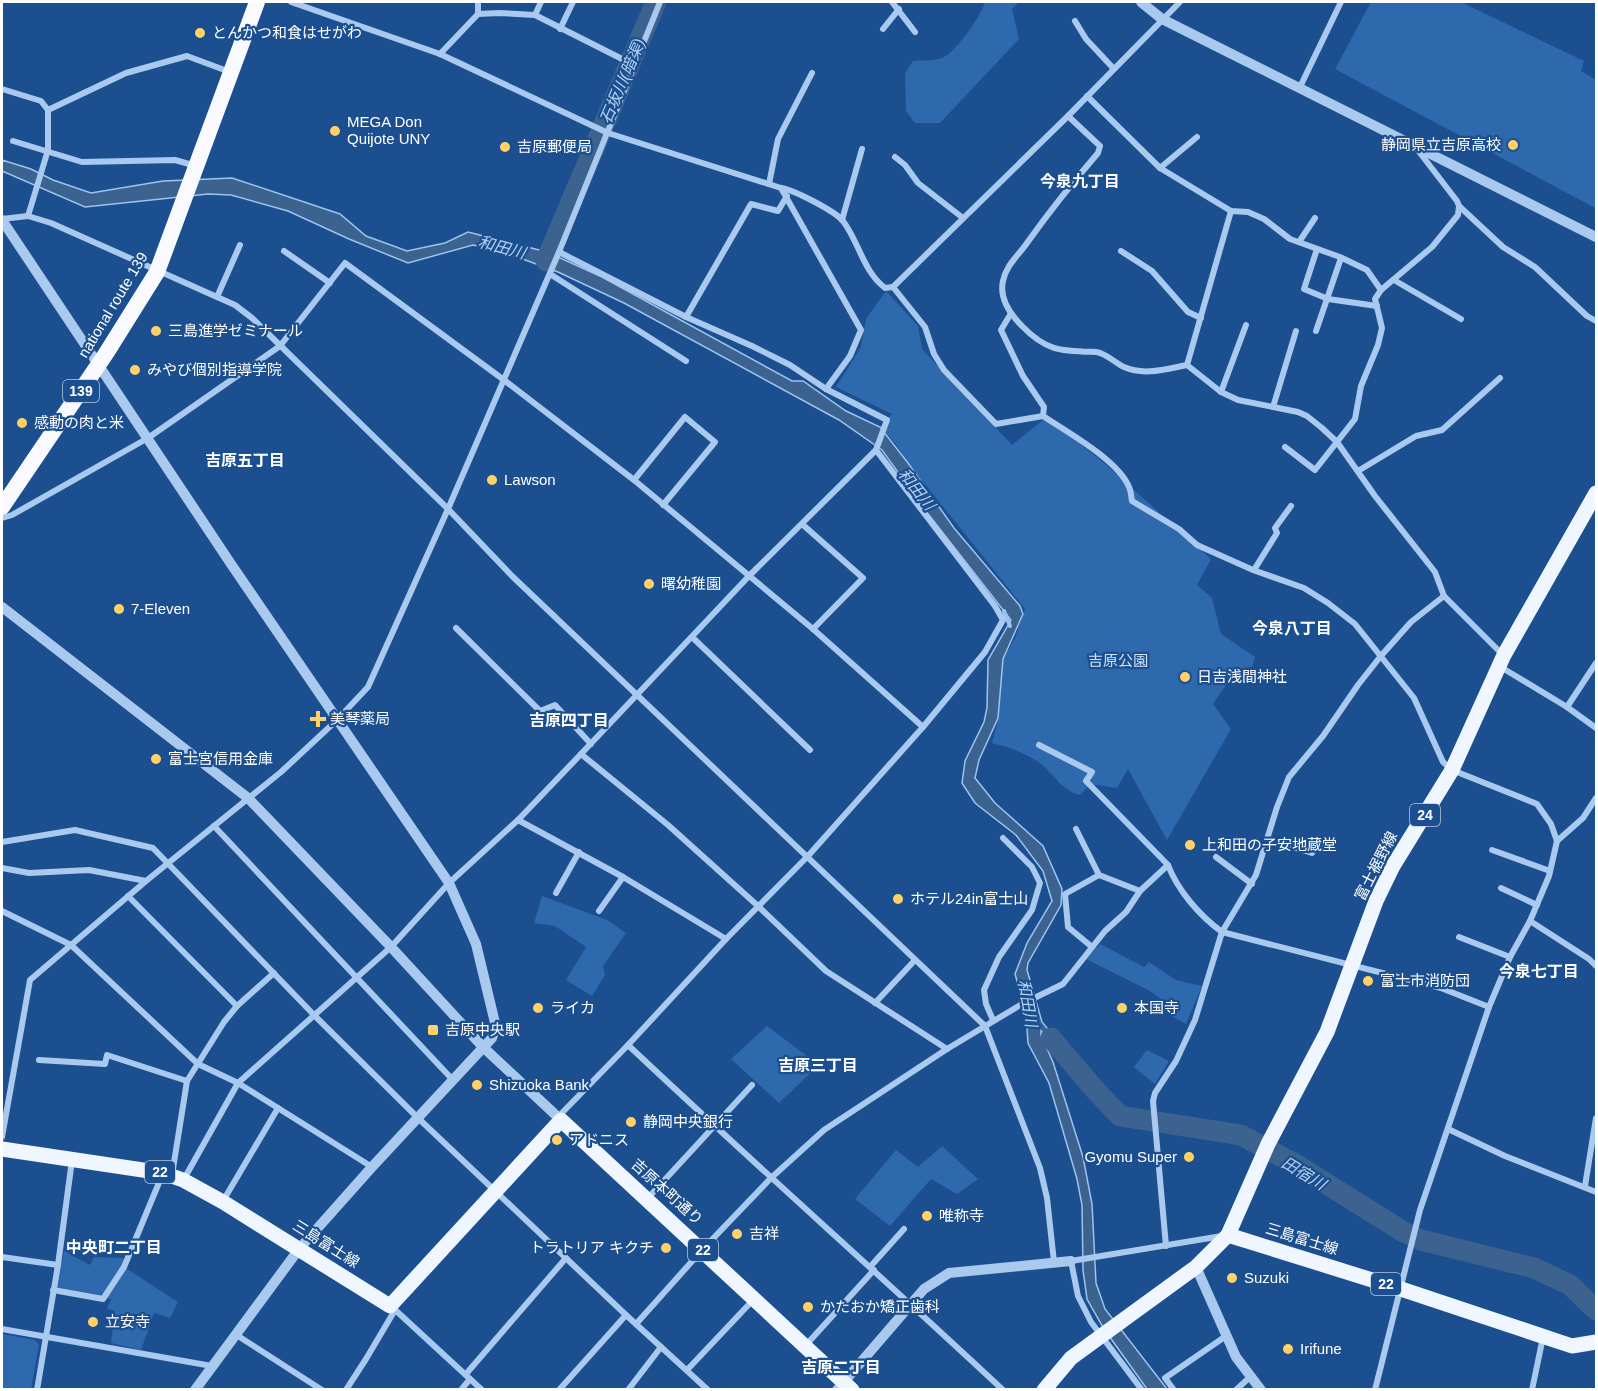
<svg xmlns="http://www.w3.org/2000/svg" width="1598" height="1391" font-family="Arial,'Noto Sans JP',sans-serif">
	<rect width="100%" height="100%" fill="#1b4f8f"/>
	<g fill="#2e69ad">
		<path d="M985,2H1019L1012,9L1019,39L940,123H915L906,111L905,73L913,61C922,60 934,61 942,58C956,52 981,16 985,2Z"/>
		<path d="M1371,2H1461L1584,61L1581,71L1596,80L1595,208L1335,69Z"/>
		<path d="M886,291L918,326L922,349L1012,445L1047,417L1104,463L1211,559L1197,585L1212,598L1221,634L1255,657L1252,667L1237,669L1213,704L1231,729L1167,840L1128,769L1117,788L1090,784L1080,795C1062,791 1054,774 1040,763C1025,753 1009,747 992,743L999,717L994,676L1015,638L1025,609L908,463L895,443L880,427L892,414L836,387L861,347L866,319Z"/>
		<path d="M542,896L607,920L626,933L603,966L605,975L592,996L566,980L586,947L555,926L534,923Z"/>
		<path d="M1100,944L1144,967L1149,962L1176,980L1202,986L1186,1024L1159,1009L1164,1001L1148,990L1086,959Z"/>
		<path d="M767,1026L819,1065L779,1103L731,1059Z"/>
		<path d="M1147,1050L1169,1061L1155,1084L1134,1067Z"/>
		<path d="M942,1146L978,1179L957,1194L931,1179L890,1226L855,1199L896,1150L918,1167Z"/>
		<path d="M64,1251L90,1265L94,1257L123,1258L124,1267L178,1302L170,1318L154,1313L141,1350L111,1343L115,1311L107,1309L111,1299L57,1288Z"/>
		<path d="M2,1334L35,1340L39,1345L31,1389H2Z"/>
	</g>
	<path fill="#3c6290" stroke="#9cc4f0" stroke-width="1.5" d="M2,160L31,169L53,180L91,193L163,181L232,178L340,214L366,236L407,251L445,243L468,232L547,252L602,277L792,381H803L846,411L880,427L908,463L954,528L1020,606L1023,614L1003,659L998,718L979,760L975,778L995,803L1043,846L1062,889L1061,905L1028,963L1027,970L1042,1022L1072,1058L1069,1061L1041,1031V1035L1053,1062L1083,1157L1092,1204L1096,1283L1105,1309L1167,1389H1147L1104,1329L1087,1299L1083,1270L1082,1205L1077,1179L1049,1083L1028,1043L1026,1013L1015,974L1027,943L1052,901L1043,871L1016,835L975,803L962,783L965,761L984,722L987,708L988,660L1011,620L925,510L882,450L839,420L624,303L558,272L501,251L473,245L408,263L349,239L288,211L231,195L208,194L85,207L2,171Z"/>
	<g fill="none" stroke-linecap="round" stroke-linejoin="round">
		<path stroke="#9cc4f0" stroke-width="4" d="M1004,611L1010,626"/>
		<g stroke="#3c6290" stroke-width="21">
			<path d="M546,261L656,2"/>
			<path d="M1051,1038L1096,1091L1120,1116L1241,1135L1295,1164L1402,1231L1421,1240L1534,1268L1570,1285L1596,1310"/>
		</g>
		<g stroke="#a9c9ee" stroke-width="6">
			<path d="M291,2L440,54L608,133L781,188C794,190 835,211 843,221C859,242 863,271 885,288L893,287L1068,116L1180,2"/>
			<path d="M892,2L915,32"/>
			<path d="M478,14V2"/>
			<path d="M535,15L541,2"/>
			<path d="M1075,21L1086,39L1114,69"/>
			<path d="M560,29L573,2"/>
			<path d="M883,29L899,9"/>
			<path d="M440,54L478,14L499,13L535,15L634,65"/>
			<path d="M1300,87L1341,2"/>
			<path d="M2,89L41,101L48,110L126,73L187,56L230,72"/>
			<path d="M1087,96L1160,168L1231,211L1248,212L1264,219L1290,239L1340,257L1367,270L1381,290"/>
			<path d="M1068,116L1100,146L1098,153C1073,182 1049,212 1027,243C1018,256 1006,265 1003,281C999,298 1011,315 1022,326C1047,352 1062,351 1096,352C1106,353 1115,363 1124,367C1144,376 1166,369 1187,365L1221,392L1238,400L1298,412L1307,416L1322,428L1337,442L1375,496L1435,572L1444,596L1503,655"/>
			<path d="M13,141L82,162L175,160L196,166"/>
			<path d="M1417,149L1457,201L1459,206L1503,247L1535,267L1587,316L1596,321"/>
			<path d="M895,157L905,165L918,183L963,218"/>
			<path d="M1160,168L1197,137"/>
			<path d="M769,184L778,139L812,73"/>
			<path d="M781,188L861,330L850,356L826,389"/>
			<path d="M28,216L48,150V110"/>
			<path d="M2,219L28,216L51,223L235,305L252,318L448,509L512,576L985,1026L1040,1168L1047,1198L1054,1262"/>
			<path d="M842,220L862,149"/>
			<path d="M1299,242L1315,218"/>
			<path d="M1317,249L1304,289L1328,299L1377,306"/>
			<path d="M284,251L330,283"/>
			<path d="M1121,251L1152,271L1188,312L1201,318"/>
			<path d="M550,274L686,361"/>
			<path d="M1394,280L1461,319"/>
			<path d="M893,287L925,327L934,354L944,370L996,424L1043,416"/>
			<path d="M217,297L240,245"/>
			<path d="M1010,315L1001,330L1023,376L1044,407L1043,416C1067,432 1118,460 1129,487C1131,491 1131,496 1132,501L1179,529L1197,545L1253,570L1304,588L1328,603L1355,624L1414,698L1443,762L1452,770L1537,804L1551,824L1557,841L1549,876L1530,921L1510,957L1489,1007L1420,1210L1375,1390"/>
			<path d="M686,317L751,204L778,211L787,196"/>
			<path d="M1316,331L1341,258"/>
			<path d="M1187,365L1231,211"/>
			<path d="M1221,392L1246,325"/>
			<path d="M1273,407L1296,331"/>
			<path d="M1285,447L1315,470L1355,419L1361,386L1378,345L1382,328L1375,299L1381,290L1432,247L1458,215L1459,206"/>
			<path d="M1358,471L1416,436L1442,430L1500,378"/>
			<path d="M634,480L685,417L715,442L663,505"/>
			<path d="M2,518L12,515L148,438L280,346L345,263L504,380L634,480L813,629L923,727"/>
			<path d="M802,524L863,578L813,629"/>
			<path d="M1254,570L1277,533L1275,528L1291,506"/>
			<path d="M456,628L540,711L555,705L591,744"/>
			<path d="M692,637L810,750"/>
			<path d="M1499,666L1567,707L1596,728"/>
			<path d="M1567,707L1596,663"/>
			<path d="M1039,745L1092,772L1086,781L1168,865C1178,891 1200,916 1222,932L1441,988L1489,1007"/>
			<path d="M581,754L668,825L758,906L826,971L947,1049"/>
			<path d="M518,820L623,877L726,939"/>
			<path d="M214,826L452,1079"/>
			<path d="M1076,829L1099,875L1140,891"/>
			<path d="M1268,839L1312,853L1321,844"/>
			<path d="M1557,841L1583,818L1596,798"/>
			<path d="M2,842L75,830L153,848L314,1015L418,1118L626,1315L708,1390"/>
			<path d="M1492,850L1550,871"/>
			<path d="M1216,857L1252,884"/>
			<path d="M2,868L29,873L89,870L146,881"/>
			<path d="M1501,888L1537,905"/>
			<path d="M556,893L579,852"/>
			<path d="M2,911L71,945L198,1064L238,1083L372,1167"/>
			<path d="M599,911L623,877"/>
			<path d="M1530,921L1589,959L1596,966"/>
			<path d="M1459,937L1510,957"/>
			<path d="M1092,947L1068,927L1065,894L1099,875"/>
			<path d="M875,1003L915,960"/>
			<path d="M237,1006L274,973"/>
			<path d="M993,1020L986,1004L984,990L999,957L1032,910L1040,883L1032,867L1003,838"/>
			<path d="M628,1045C752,1162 879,1274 1003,1390"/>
			<path d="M39,1060L105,1064L107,1055L187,1081L224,1022L237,1006L128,896"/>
			<path d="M558,1117L628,1045L726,939L808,856L923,727L985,652L1003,620L995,606L876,450"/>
			<path d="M1448,1129L1505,1156L1596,1192"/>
			<path d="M2,1137L30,980L146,881L281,772L337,720L368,687L448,509L559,252L660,2"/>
			<path d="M172,1175L187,1081"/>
			<path d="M184,1179L238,1083L391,947L449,883L518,820L581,754L749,576L876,450L887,420L826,389L790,365L752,346L686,317L559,252"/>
			<path d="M1585,1186L1596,1118"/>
			<path d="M648,1198L752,1085"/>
			<path d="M223,1201L278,1108"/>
			<path d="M1166,1246L1153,1101L1155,1093L1176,1061L1195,1020L1222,932L1256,875L1277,807L1289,777L1323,736L1358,685L1380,657L1411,622L1444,596"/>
			<path d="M2,1257L58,1265"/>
			<path d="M870,1267L904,1229"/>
			<path d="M53,1290L103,1299L124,1267L163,1173"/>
			<path d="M392,1307L482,1390"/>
			<path d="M636,1324L703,1249L771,1178L824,1130L947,1049L1022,1004L1063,984L1105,931L1126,912L1140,891L1168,865"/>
			<path d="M2,1329L212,1366"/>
			<path d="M235,1334L322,1390"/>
			<path d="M806,1345L874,1270"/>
			<path d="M687,1370L754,1299"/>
			<path d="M466,1374L566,1258"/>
			<path d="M37,1390L58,1265L72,1160"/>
			<path d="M346,1390L366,1359L395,1310"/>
			<path d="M461,1390L470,1379"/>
			<path d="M559,1390L626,1315"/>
			<path d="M628,1390L661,1347"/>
			<path d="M1142,1390L1091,1322L1078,1296L1071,1261L1222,1236"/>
			<path d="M1174,1390L1165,1378L1226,1336"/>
			<path d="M1236,1390L1250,1377"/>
			<path d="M1532,1390L1543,1337"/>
		</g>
		<g stroke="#a9c9ee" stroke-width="10">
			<path d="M1141,2L1162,19L1596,237"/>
			<path d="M2,220L231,564L449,883L476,944L496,1027L492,1038L372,1167L299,1249L195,1390"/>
			<path d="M2,607L248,798L391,947L483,1047L561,1120"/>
			<path d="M1196,1267L1236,1357L1261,1390"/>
			<path d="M837,1390L924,1289L949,1273L1071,1261"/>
		</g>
		<g stroke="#f0f6ff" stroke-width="15">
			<path d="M2,1149L163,1173L183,1180L223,1202L390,1306L561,1120L852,1390"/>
			<path d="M1228,1235L1401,1289L1572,1346L1596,1342"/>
			<path d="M1044,1390L1071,1358L1196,1267L1228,1235L1268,1144L1327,1032L1376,901L1393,866L1452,770L1504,655L1596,493"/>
		</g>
		<path stroke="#f8faff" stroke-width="16" d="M2,507L107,352L157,272L257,2"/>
	</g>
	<g fill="#ffd166" stroke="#1b4f8f" stroke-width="2">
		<circle cx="200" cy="33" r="6"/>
		<circle cx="335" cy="131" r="6"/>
		<circle cx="1513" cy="145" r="6"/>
		<circle cx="505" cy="147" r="6"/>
		<circle cx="156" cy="331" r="6"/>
		<circle cx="135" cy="370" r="6"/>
		<circle cx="22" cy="423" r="6"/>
		<circle cx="492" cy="480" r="6"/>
		<circle cx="649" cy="584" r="6"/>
		<circle cx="119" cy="609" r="6"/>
		<circle cx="1185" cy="677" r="6"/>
		<path d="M315 710h6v6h6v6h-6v6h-6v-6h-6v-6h6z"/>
		<circle cx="156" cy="759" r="6"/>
		<circle cx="1190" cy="845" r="6"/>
		<circle cx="898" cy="899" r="6"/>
		<circle cx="1368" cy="981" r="6"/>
		<circle cx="538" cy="1008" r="6"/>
		<circle cx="1122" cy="1008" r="6"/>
		<rect x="427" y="1024" width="12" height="12" rx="3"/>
		<circle cx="477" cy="1085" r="6"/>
		<circle cx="631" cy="1122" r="6"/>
		<circle cx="557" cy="1140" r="6"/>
		<circle cx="1189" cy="1157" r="6"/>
		<circle cx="927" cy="1216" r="6"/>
		<circle cx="737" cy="1234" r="6"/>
		<circle cx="666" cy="1248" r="6"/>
		<circle cx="1232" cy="1278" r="6"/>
		<circle cx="808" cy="1307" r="6"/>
		<circle cx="93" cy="1322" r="6"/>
		<circle cx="1288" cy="1349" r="6"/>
	</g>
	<g text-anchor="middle" stroke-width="4.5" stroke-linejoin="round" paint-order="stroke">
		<g fill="#1b4f8f" stroke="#bbcadd" stroke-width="1.5">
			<rect x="63" y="380" width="36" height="22" rx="4.5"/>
			<rect x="1410" y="804" width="30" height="22" rx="4.5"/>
			<rect x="145" y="1161" width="30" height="22" rx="4.5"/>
			<rect x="688" y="1239" width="30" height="22" rx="4.5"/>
			<rect x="1371" y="1273" width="30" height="22" rx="4.5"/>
		</g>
		<g font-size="14" font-weight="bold" fill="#fff">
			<text x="81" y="396">139</text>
			<text x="1425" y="820">24</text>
			<text x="160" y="1177">22</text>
			<text x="703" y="1255">22</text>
			<text x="1386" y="1289">22</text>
		</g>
		<g font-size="15" fill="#fff" stroke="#1b4f8f" text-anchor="start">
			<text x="212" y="38">とんかつ和食はせがわ</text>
			<text x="347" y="127">MEGA Don<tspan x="347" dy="17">Quijote UNY</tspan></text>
			<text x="1501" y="150" text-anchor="end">静岡県立吉原高校</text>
			<text x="517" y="152">吉原郵便局</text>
			<text x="168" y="336">三島進学ゼミナール</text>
			<text x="147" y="375">みやび個別指導学院</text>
			<text x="34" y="428">感動の肉と米</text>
			<text x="504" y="485">Lawson</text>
			<text x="661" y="589">曙幼稚園</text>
			<text x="131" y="614">7-Eleven</text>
			<text x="1197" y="682">日吉浅間神社</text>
			<text x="330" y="724">美琴薬局</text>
			<text x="168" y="764">富士宮信用金庫</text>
			<text x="1202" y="850">上和田の子安地蔵堂</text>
			<text x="910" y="904">ホテル24in富士山</text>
			<text x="1380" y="986">富士市消防団</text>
			<text x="550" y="1013">ライカ</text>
			<text x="1134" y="1013">本国寺</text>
			<text x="445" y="1035">吉原中央駅</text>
			<text x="489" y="1090">Shizuoka Bank</text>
			<text x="643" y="1127">静岡中央銀行</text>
			<text x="569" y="1145">アドニス</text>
			<text x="1177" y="1162" text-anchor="end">Gyomu Super</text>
			<text x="939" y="1221">唯称寺</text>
			<text x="749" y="1239">吉祥</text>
			<text x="654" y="1253" text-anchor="end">トラトリア キクチ</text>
			<text x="1244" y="1283">Suzuki</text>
			<text x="820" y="1312">かたおか矯正歯科</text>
			<text x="105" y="1327">立安寺</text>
			<text x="1300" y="1354">Irifune</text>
		</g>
		<g font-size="15" fill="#fff" stroke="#1b4f8f">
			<text transform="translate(113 305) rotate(-59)" y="5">national route 139</text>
			<text transform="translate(1376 866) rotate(-63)" y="5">富士裾野線</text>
			<text transform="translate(667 1192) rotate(42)" y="5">吉原本町通り</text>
			<text transform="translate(1302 1239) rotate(17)" y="5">三島富士線</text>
			<text transform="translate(326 1244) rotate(32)" y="5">三島富士線</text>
		</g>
		<g font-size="15" fill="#cfe3fa" stroke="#1b4f8f">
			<text x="1118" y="666">吉原公園</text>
		</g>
		<g font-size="16" font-style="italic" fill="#b5d3f5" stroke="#1b4f8f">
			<text transform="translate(622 81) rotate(-67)" y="6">石坂川(暗渠)</text>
			<text transform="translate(502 247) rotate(15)" y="6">和田川</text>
			<text transform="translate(917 489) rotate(51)" y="6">和田川</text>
			<text transform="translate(1028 1003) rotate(80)" y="6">和田川</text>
			<text transform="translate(1304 1173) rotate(31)" y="6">田宿川</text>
		</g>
		<g font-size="16" font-weight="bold" fill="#fff" stroke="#1b4f8f">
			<text x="1080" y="187">今泉九丁目</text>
			<text x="245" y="466">吉原五丁目</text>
			<text x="1292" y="634">今泉八丁目</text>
			<text x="569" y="726">吉原四丁目</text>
			<text x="1539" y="977">今泉七丁目</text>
			<text x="818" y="1071">吉原三丁目</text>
			<text x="114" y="1253">中央町二丁目</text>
			<text x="841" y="1373">吉原二丁目</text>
		</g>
	</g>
	<rect width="1598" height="1391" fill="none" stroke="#ffffff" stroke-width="6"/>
</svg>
